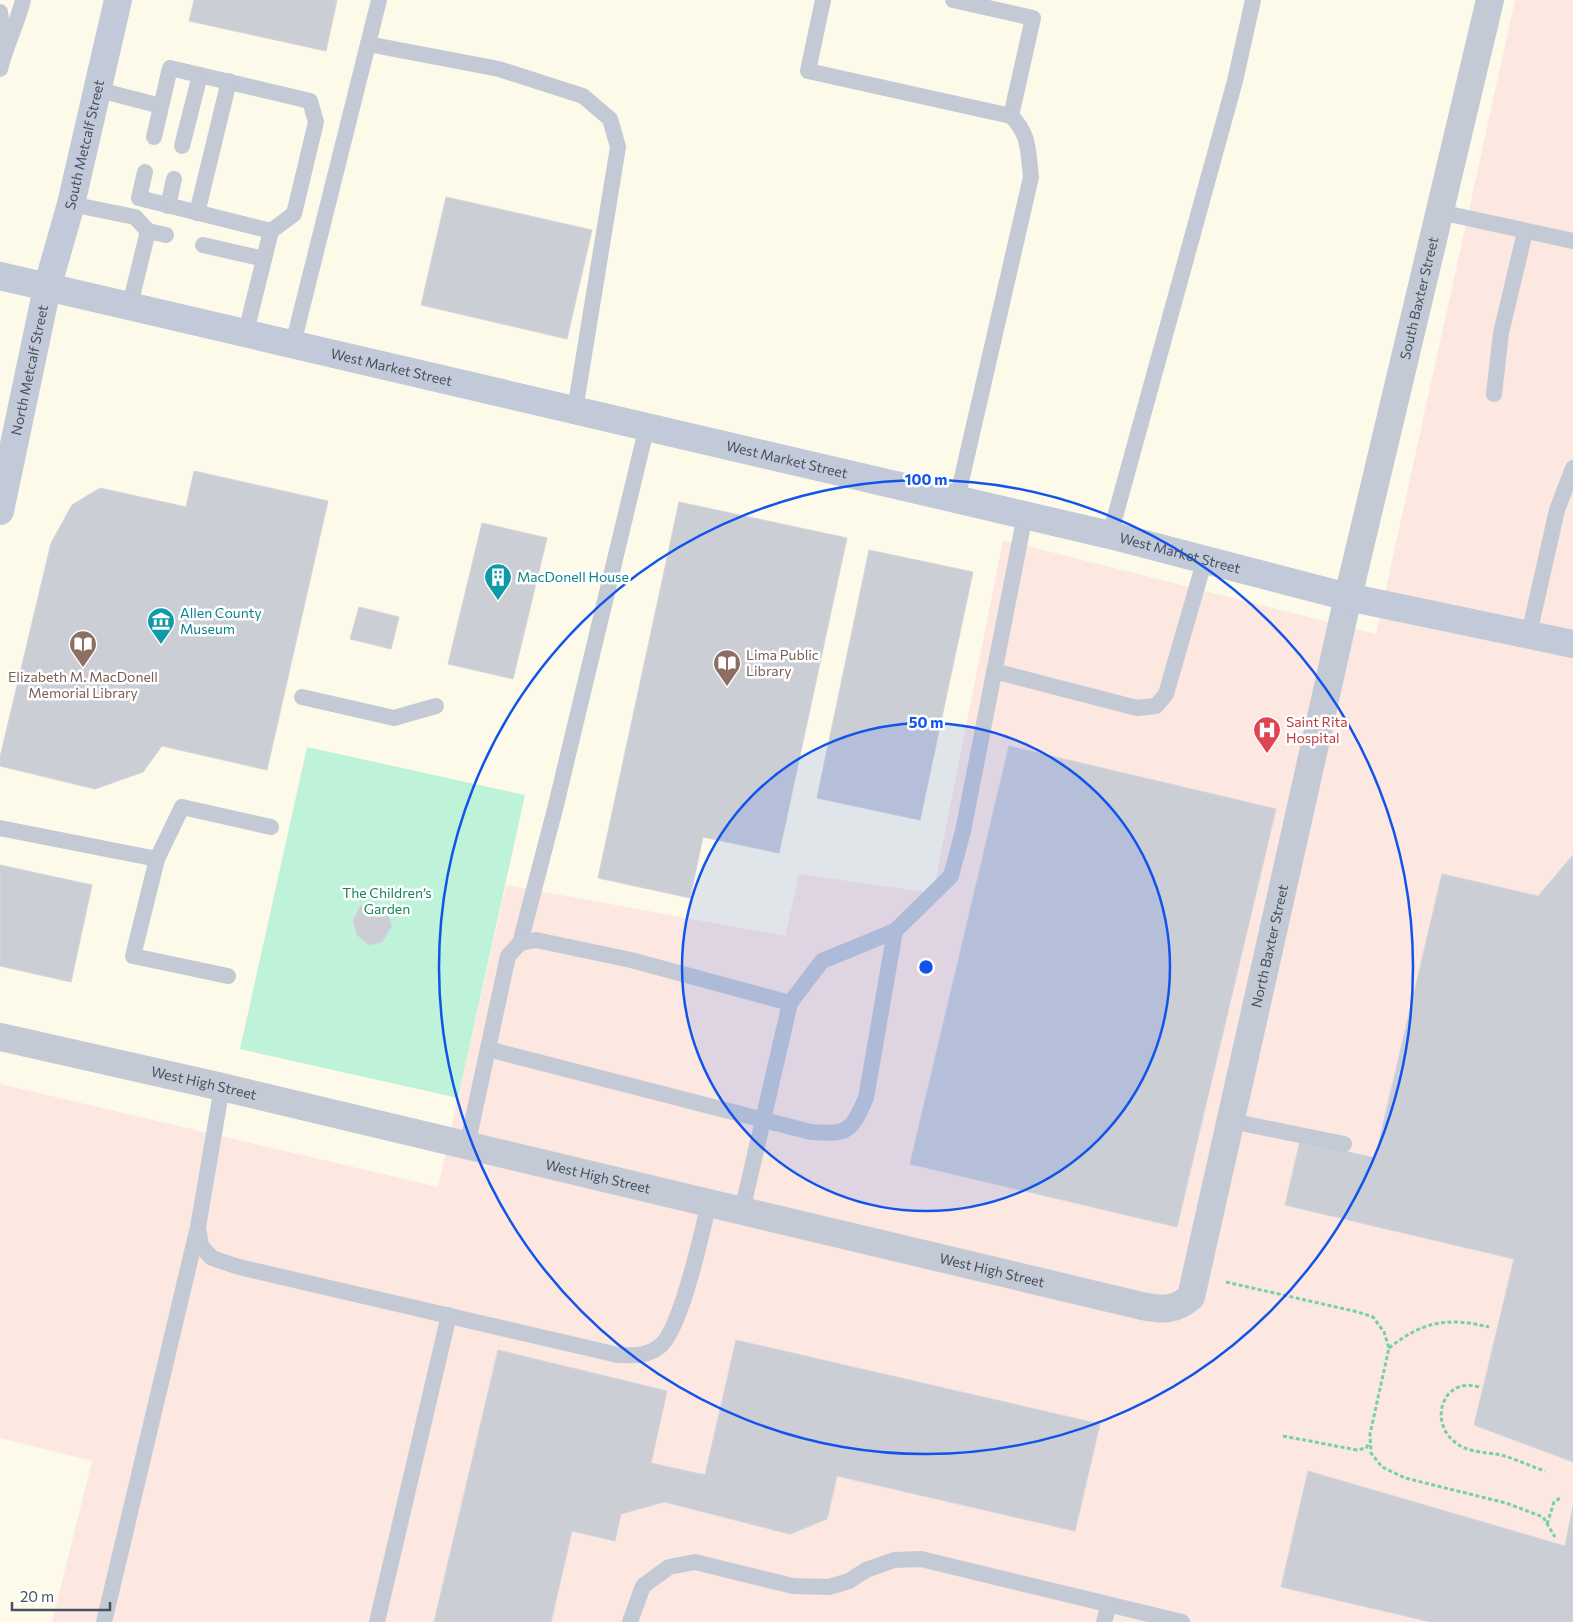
<svg xmlns="http://www.w3.org/2000/svg" width="1573" height="1622" font-family="Commissioner,sans-serif">
	<rect width="100%" height="100%" fill="#f3f1f0"/>
	<rect fill="#fdfaea" x="0" y="0" width="1573" height="1622"/>
	<path fill="#fce7e1" d="M1515,0H1573V1622H52L92,1461L0,1438V1084L438,1187L506,885L785,936L799,874L933,893L1003,540L1376,634Z"/>
	<path fill="#bef2d9" d="M307,747L525,795L458,1098L240,1049Z"/>
	<g fill="#ccced6" stroke="#d4d5dc">
		<path d="M194,0H337L326,51L189,21Z"/>
		<path d="M446,197L592,230L567,339L421,305Z"/>
		<path d="M194,471L328,501L267,770L162,746L143,772L95,789L0,766V757L51,543L72,505L100,488L186,507Z"/>
		<path d="M679,502L847,538L779,853L703,837L690,898L598,878Z"/>
		<path d="M482,523L547,538L513,679L448,664Z"/>
		<path d="M869,550L973,572L920,820L817,798Z"/>
		<path d="M359,607L399,617L391,649L350,639Z"/>
		<path d="M1009,746L1276,809L1177,1227L910,1164Z"/>
		<path d="M1573,855V1462L1474,1425L1514,1259L1285,1205L1300,1141L1375,1158L1442,874L1538,896Z"/>
		<path d="M0,865L92,885L71,982L0,966Z"/>
		<path d="M376,903L388,914L392,926L382,942L369,945L357,935L353,921L360,906Z"/>
		<path d="M736,1340L1100,1424L1075,1531L837,1476L827,1519L790,1534L664,1502L621,1514L615,1541L572,1531L551,1622H434L498,1350L667,1391L651,1463L705,1475Z"/>
		<path d="M1308,1471L1565,1546L1573,1506V1622H1431L1281,1587Z"/>
	</g>
	<g fill="none" stroke-linecap="round" stroke-linejoin="round">
		<g stroke="#74d1b0" stroke-width="3" stroke-dasharray="4 2.5" stroke-linecap="butt">
			<path d="M1226,1282L1358,1312L1373,1317L1384,1332L1389,1348L1370,1434L1371,1453L1382,1467L1405,1478L1506,1503L1543,1517L1555,1537"/>
			<path d="M1389,1348C1423,1321 1448,1317 1489,1327"/>
			<path d="M1479,1387C1442,1376 1428,1423 1456,1443C1469,1453 1486,1452 1501,1455C1516,1459 1530,1466 1545,1471"/>
			<path d="M1283,1436L1357,1450L1366,1448L1370,1442"/>
			<path d="M1547,1524L1554,1502L1562,1497"/>
		</g>
		<g stroke="#c3cad6" stroke-width="16">
			<path d="M823,0L808,71L1011,116L1033,18L953,0"/>
			<path d="M0,12L5,48"/>
			<path d="M368,44L499,69L583,96L610,119L618,147L575,410"/>
			<path d="M0,69C6,45 17,24 23,0"/>
			<path d="M99,90L161,106"/>
			<path d="M154,137L170,68L310,101L316,122L294,214L271,231"/>
			<path d="M182,146L200,75"/>
			<path d="M145,172L139,198L271,231L246,332"/>
			<path d="M71,204L135,217L148,231"/>
			<path d="M168,206L174,179"/>
			<path d="M1440,212L1573,241"/>
			<path d="M197,213L229,81"/>
			<path d="M203,245L264,259"/>
			<path d="M130,305L148,231L166,235"/>
			<path d="M293,344L379,0"/>
			<path d="M1494,394L1501,333L1525,232"/>
			<path d="M957,499L1031,177C1028,153 1030,134 1011,116"/>
			<path d="M1110,535L1235,81L1253,0"/>
			<path d="M1529,634L1557,510L1573,468"/>
			<path d="M994,671L1137,708L1156,706L1166,694L1205,559"/>
			<path d="M302,697L394,718L436,706"/>
			<path d="M0,828L157,859L182,807L271,827"/>
			<path d="M157,859L133,956L228,976"/>
			<path d="M520,943L555,809L647,426"/>
			<path d="M488,1049L811,1132C849,1135 851,1131 866,1098L895,931"/>
			<path d="M222,1087L198,1227L201,1246L212,1258L239,1267L618,1355C634,1355 645,1357 659,1347C681,1331 702,1232 709,1203"/>
			<path d="M1231,1121L1344,1144"/>
			<path d="M467,1146L508,956L520,943L536,940L631,960L790,1003"/>
			<path d="M742,1211L790,1003L822,961L895,931L951,876L963,831L1025,515"/>
			<path d="M104,1622L197,1231"/>
			<path d="M377,1622L449,1315"/>
			<path d="M630,1622L643,1586L669,1567L695,1562L793,1586L829,1587L849,1581L866,1570L894,1560L921,1559L1182,1622"/>
			<path d="M1104,1622L1109,1605"/>
		</g>
		<path stroke="#c3cad6" stroke-width="28" id="s1" d="M0,1037L222,1087L1142,1306C1162,1310 1175,1311 1191,1297L1348,597L1490,0"/>
		<g stroke="#c2cada" stroke-width="28">
			<path id="s2" d="M0,276L1110,535L1348,597L1573,644"/>
			<path id="s3" d="M0,511L47,288L71,204L118,0"/>
		</g>
	</g>
	<circle cx="926" cy="967" r="244" fill="#1154ec" fill-opacity=".12"/>
	<g fill="none" stroke="#1154ec" stroke-width="2.5">
		<circle cx="926" cy="967" r="244"/>
		<circle cx="926" cy="967" r="487"/>
	</g>
	<defs>
		<g id="building-pin" transform="scale(1.4375)"><path d="M0 17L-7.5 6A9.5 9.5 0 1 1 7.5 6Z" fill="#0f9aa8" stroke="#fff"/><path d="M-4-6H4V6H1V3H-1V6H-4ZM-2.5-4.3h1.7v1.8h-1.7ZM.8-4.3h1.7v1.8H.8ZM-2.5-1h1.7V.8h-1.7ZM.8-1h1.7V.8H.8Z" fill="#fff"/></g>
		<g id="museum-pin" transform="scale(1.4375)"><path d="M0 17L-7.5 6A9.5 9.5 0 1 1 7.5 6Z" fill="#0f9aa8" stroke="#fff"/><path d="M0-6L6-3V-2H-6V-3ZM-5-1h2V3h-2ZM-1-1h2V3h-2ZM3-1h2V3H3ZM-6 4H6V6H-6Z" fill="#fff"/></g>
		<g id="library-pin" transform="scale(1.4375)"><path d="M0 17L-7.5 6A9.5 9.5 0 1 1 7.5 6Z" fill="#8d6e63" stroke="#fff"/><path d="M-6-4Q-3-5.5-.7-3.5V5Q-3 3-6 4ZM6-4Q3-5.5 .7-3.5V5Q3 3 6 4Z" fill="#fff"/></g>
		<g id="hospital-pin" transform="scale(1.4375)"><path d="M0 17L-7.5 6A9.5 9.5 0 1 1 7.5 6Z" fill="#e0444e" stroke="#fff"/><path d="M-5-5h3v3.5h4V-5h3V5h-3V1.5h-4V5h-3Z" fill="#fff"/></g>
	</defs>
	<g fill-rule="evenodd">
		<use href="#building-pin" x="498" y="577"/>
		<use href="#museum-pin" x="161" y="621"/>
		<use href="#library-pin" x="83" y="644"/>
		<use href="#library-pin" x="727" y="663"/>
		<use href="#hospital-pin" x="1267" y="730"/>
	</g>
	<g text-anchor="middle" stroke-width="5" stroke-linejoin="round" paint-order="stroke">
		<g font-size="14" fill="#47515f" stroke="#fff">
			<text dy="5" stroke="none"><textPath href="#s3" startOffset="376">South Metcalf Street</textPath></text>
			<text dy="5" stroke="none"><textPath href="#s1" startOffset="2250">South Baxter Street</textPath></text>
			<text dy="5" stroke="none"><textPath href="#s2" startOffset="402">West Market Street</textPath></text>
			<text dy="5" stroke="none"><textPath href="#s3" startOffset="144">North Metcalf Street</textPath></text>
			<text dy="5" stroke="none"><textPath href="#s2" startOffset="808">West Market Street</textPath></text>
			<text dy="5" stroke="none"><textPath href="#s2" startOffset="1212">West Market Street</textPath></text>
			<text dy="5" stroke="none"><textPath href="#s1" startOffset="1585">North Baxter Street</textPath></text>
			<text dy="5" stroke="none"><textPath href="#s1" startOffset="209">West High Street</textPath></text>
			<text dy="5" stroke="none"><textPath href="#s1" startOffset="614">West High Street</textPath></text>
			<text dy="5" stroke="none"><textPath href="#s1" startOffset="1019">West High Street</textPath></text>
		</g>
		<g font-size="14" fill="#0d838f" stroke="#fff" text-anchor="start">
			<text x="517" y="582">MacDonell House</text>
			<text x="180" y="618">Allen County<tspan x="180" dy="16">Museum</tspan></text>
		</g>
		<g font-size="14" fill="#785e54" stroke="#fff" text-anchor="start">
			<text x="746" y="660">Lima Public<tspan x="746" dy="16">Library</tspan></text>
			<text x="83" y="682" text-anchor="middle">Elizabeth M. MacDonell<tspan x="83" dy="16">Memorial Library</tspan></text>
		</g>
		<g font-size="14" fill="#be3a42" stroke="#fff" text-anchor="start">
			<text x="1286" y="727">Saint Rita<tspan x="1286" dy="16">Hospital</tspan></text>
		</g>
		<g font-size="14" fill="#13855b" stroke="#fff">
			<text x="387" y="898">The Children’s<tspan x="387" dy="16">Garden</tspan></text>
		</g>
	</g>
	<circle cx="926" cy="967" r="8" fill="#1154ec" stroke="#fff" stroke-width="2.5"/>
	<g font-size="15" text-anchor="middle" font-weight="bold" fill="#1154ec" stroke="#fff" stroke-width="5" stroke-linejoin="round" paint-order="stroke">
		<text x="926" y="485">100 m</text>
		<text x="926" y="728">50 m</text>
	</g>
	<path d="M12 1602v8h98v-8" fill="none" stroke="#47515f" stroke-width="2.5"/>
	<text x="20" y="1602" font-size="15" fill="#47515f" stroke="#ffffff" stroke-width="4" paint-order="stroke">20 m</text>
</svg>
